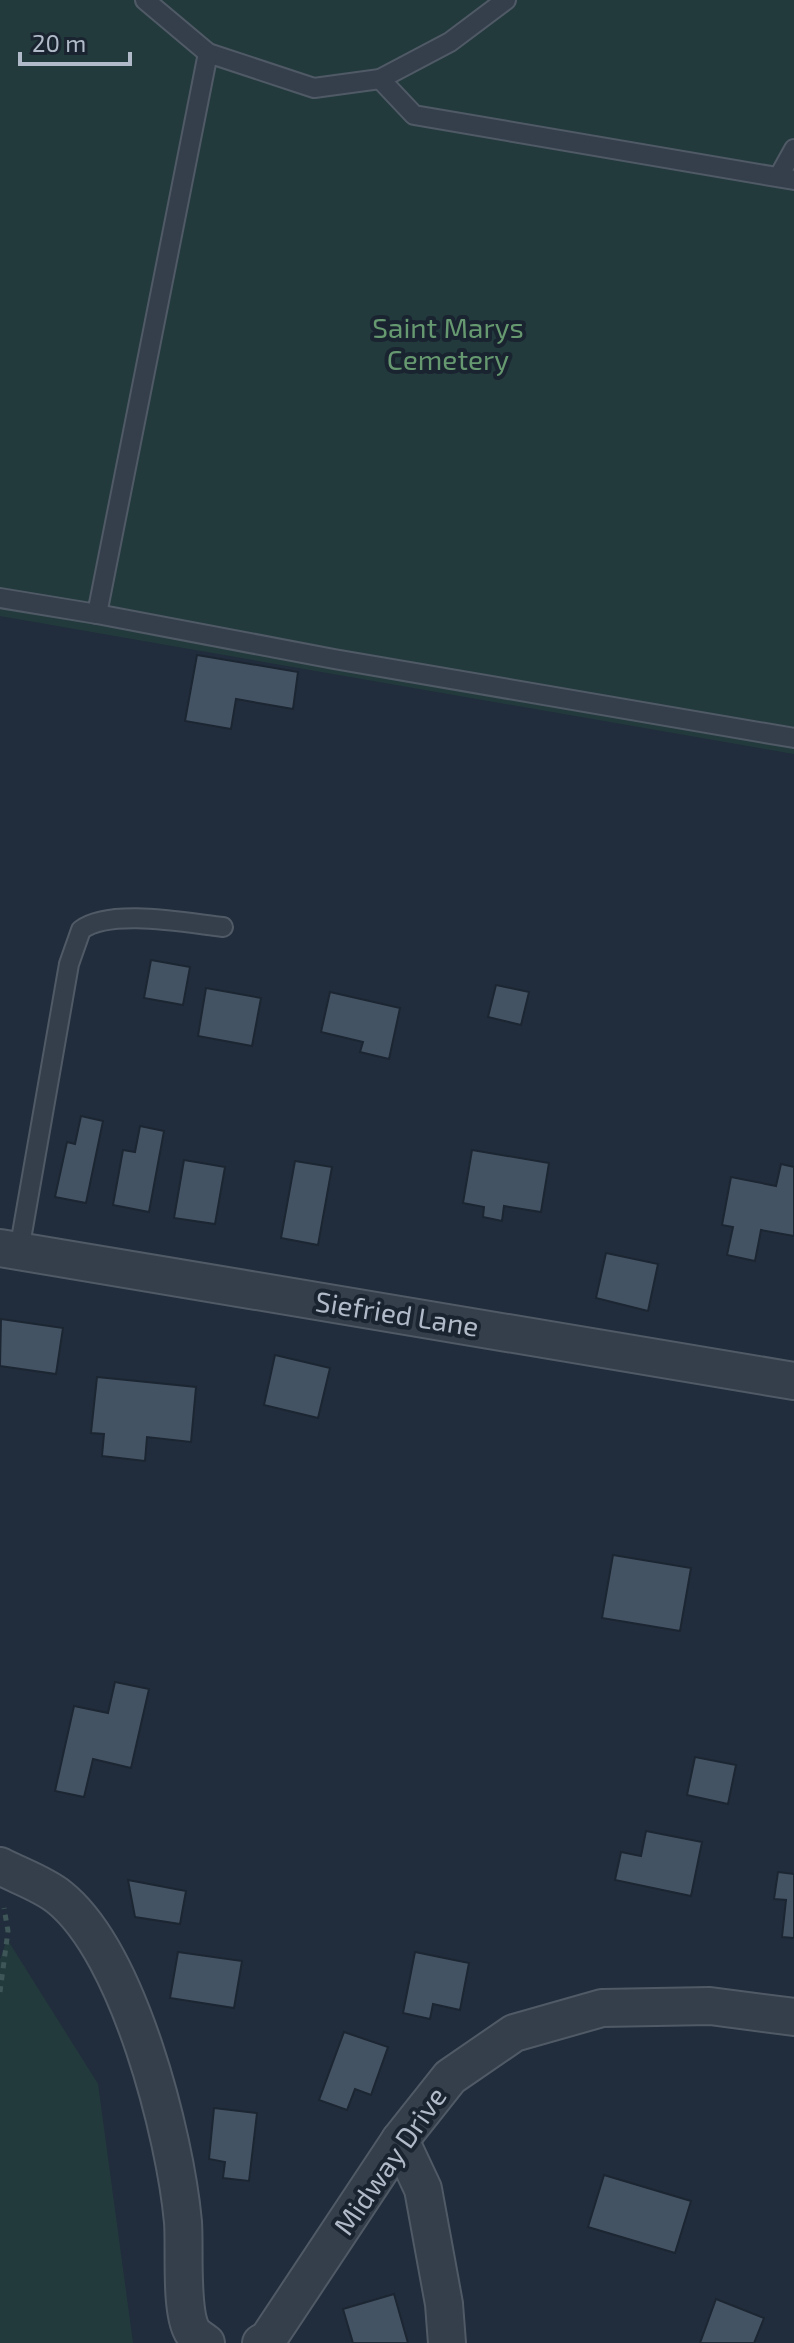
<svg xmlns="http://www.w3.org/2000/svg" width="794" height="2343" font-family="'Exo 2',sans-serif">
	<rect width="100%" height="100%" fill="#212d3c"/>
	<g fill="#233a3d">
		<path d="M0,0H794V754L0,616Z"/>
		<path d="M7,1939L98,2084L133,2343H0V1960Z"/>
	</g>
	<g fill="#445363" stroke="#1c2632" stroke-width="2">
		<path d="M197,655L298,672L293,709L236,699L231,729L185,721Z"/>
		<path d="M151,960L190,967L183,1005L144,998Z"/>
		<path d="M496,985L529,992L521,1025L488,1017Z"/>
		<path d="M206,988L261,998L252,1046L198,1036Z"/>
		<path d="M330,992L400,1008L389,1059L360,1052L363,1042L321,1032Z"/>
		<path d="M81,1116L103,1121L86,1203L55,1197L67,1142L75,1144Z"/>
		<path d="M140,1126L164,1131L149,1212L113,1205L123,1150L135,1152Z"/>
		<path d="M472,1150L549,1163L541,1212L504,1206L502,1221L483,1217L484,1207L463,1203Z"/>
		<path d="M184,1160L225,1167L215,1224L174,1218Z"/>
		<path d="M295,1161L332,1167L318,1245L281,1238Z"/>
		<path d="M781,1164L794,1167V1236L761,1230L755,1261L727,1255L733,1227L722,1225L731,1177L776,1186Z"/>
		<path d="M606,1253L658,1264L648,1311L596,1298Z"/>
		<path d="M1,1319L63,1328L56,1374L0,1366Z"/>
		<path d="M275,1355L330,1368L318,1418L264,1405Z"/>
		<path d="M97,1377L196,1387L191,1442L147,1437L145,1461L102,1456L104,1434L91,1433Z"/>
		<path d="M613,1555L691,1568L680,1631L602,1618Z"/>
		<path d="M115,1682L149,1689L131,1768L93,1759L84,1797L55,1791L74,1706L108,1713Z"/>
		<path d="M695,1757L736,1765L728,1804L687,1795Z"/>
		<path d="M646,1831L702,1842L691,1896L615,1880L621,1852L641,1856Z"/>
		<path d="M778,1872L794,1874V1938L782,1937L786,1900L774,1899Z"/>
		<path d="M128,1880L186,1891L180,1924L135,1917Z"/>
		<path d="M178,1952L242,1961L234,2008L170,1998Z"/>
		<path d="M415,1952L469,1963L460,2010L433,2004L430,2019L403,2013Z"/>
		<path d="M344,2032L388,2047L371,2095L355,2089L347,2110L319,2100Z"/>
		<path d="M214,2108L257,2113L249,2181L223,2178L225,2162L209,2159Z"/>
		<path d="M604,2175L691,2201L675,2253L588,2227Z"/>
		<path d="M394,2294L408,2343H353L343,2309Z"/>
		<path d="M716,2299L764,2318L754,2343H700Z"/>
	</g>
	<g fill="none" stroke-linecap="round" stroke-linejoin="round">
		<g stroke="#505a66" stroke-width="22">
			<g id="lane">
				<path d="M145,0L208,53L314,88L380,79L450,42L506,0"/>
				<path d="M380,79L414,115L794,180"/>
				<path d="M779,176L794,149"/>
				<path d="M0,598L97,614L208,53"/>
				<path d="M97,614L334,659L794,738"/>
				<path d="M19,1251L69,964L81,930C110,908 187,923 223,927"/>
			</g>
		</g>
		<g stroke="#505a66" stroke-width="40">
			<g id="street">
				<path d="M0,1248L794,1381"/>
				<path d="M0,1866C19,1876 43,1884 59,1897C129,1953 175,2135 183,2222C185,2248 180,2310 192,2331C194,2335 202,2340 206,2343"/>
				<path d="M400,2140L423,2189L444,2304L447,2343"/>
				<path d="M261,2343L268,2339L400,2140L450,2077L514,2033L602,2008L710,2006L794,2017"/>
			</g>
		</g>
		<path stroke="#3e5657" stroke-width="5" stroke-dasharray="6 6" stroke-linecap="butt" d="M0,1992L8,1931L4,1908"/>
		<use href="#lane" stroke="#353f4c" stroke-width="18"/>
		<use href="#street" stroke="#353f4c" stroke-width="36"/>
	</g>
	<g text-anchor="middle" stroke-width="8" stroke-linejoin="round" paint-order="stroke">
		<g font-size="28" fill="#669970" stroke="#1a2430">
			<text x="448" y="338">Saint Marys<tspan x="448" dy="32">Cemetery</tspan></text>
		</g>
		<g font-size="28" fill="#b0bac8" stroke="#1a2430">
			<text transform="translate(397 1314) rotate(9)" y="10">Siefried Lane</text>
			<text transform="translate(390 2161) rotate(-55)" y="10">Midway Drive</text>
		</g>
	</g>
	<path d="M20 52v12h110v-12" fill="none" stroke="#b0bac8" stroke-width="4"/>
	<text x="32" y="52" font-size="24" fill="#b0bac8" stroke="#1a2430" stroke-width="6" paint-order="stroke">20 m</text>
</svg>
